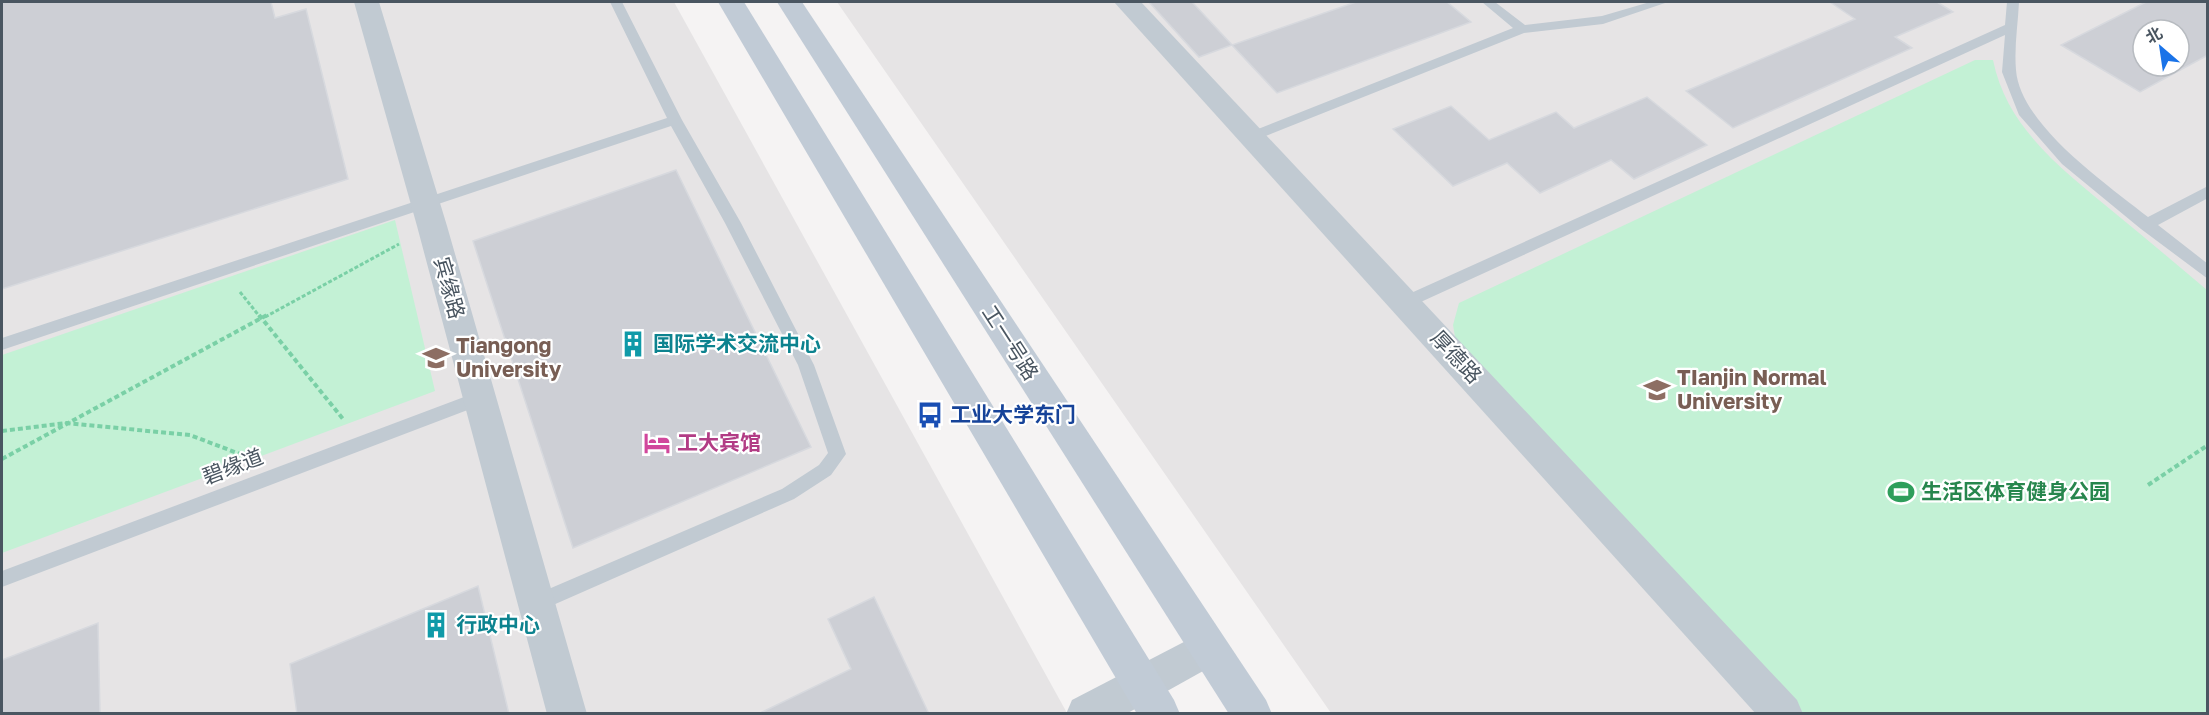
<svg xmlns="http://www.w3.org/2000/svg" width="2209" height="715" font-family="'Golos Text','Noto Sans SC',sans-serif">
	<rect width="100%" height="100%" fill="#f5f3f3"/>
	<g fill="#e6e4e5" fill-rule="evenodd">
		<path d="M2,2H674L1067,713H2Z"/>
		<path d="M837,2H2207V713H1331ZM2143,30H2179V66H2143Z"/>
	</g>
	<g fill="#c3f1d5">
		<path d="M1975,60H1993C2007,130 2065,171 2116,214C2147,239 2177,265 2207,290V713H1801L1456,343L1453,325L1459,303Z"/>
		<path d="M395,220L435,391L2,553V355Z"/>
	</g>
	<g fill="#cdcfd5" stroke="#d7d9de" stroke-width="1.5" fill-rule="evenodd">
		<path d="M2,2H271L275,18L306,9L348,179L2,289Z"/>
		<path d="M1149,2H1192L1232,45L1199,57Z"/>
		<path d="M1356,2H1447L1471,22L1277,93L1232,45Z"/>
		<path d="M1830,2H1937L1953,12L1895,37L1912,48L1733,128L1686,91L1855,19Z"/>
		<path d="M2146,2H2208V55L2140,92L2061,45ZM2143,30H2179V66H2143Z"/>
		<path d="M1647,97L1707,145L1634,179L1611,160L1540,193L1507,163L1453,186L1393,129L1451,106L1489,140L1556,112L1574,128Z"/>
		<path d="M676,170L811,447L573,548L473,241Z"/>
		<path d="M478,586L509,714H297L290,664Z"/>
		<path d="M874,597L929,714H758L851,669L828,619Z"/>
		<path d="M98,623L100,714H2V660Z"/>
	</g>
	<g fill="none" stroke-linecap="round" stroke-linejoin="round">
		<g stroke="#7ad0a6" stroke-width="3" stroke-dasharray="4 2" stroke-linecap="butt">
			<path d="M240,292L260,317"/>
			<path d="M265,317L399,244"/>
		</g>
		<g stroke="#7ad0a6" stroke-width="4" stroke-dasharray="5 3" stroke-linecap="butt">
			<path d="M259,315L343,419"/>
			<path d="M2,431L66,423L190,435L245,456"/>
			<path d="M2,459L267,315"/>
			<path d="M2148,485L2208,445"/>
		</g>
		<g fill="#c1cad2" fill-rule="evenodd">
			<path d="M610,2H622L682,120L741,223L814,365L846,454L831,475L794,499L544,609L537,612L530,609L527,603L530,597L782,489L819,465L828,453L798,365L725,223L671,126L2,350V338L667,118Z"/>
			<path d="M1482,2H1495L1525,25L1602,16L1650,2H1668L1603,24L1524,33L1258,139H1248L1246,136L1248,133L1513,28Z"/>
			<path d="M2007,2H2019C2018,24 2014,47 2016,70C2020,125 2108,185 2148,217L2208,186V198L2158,225L2208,264V279L2141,229L2062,164L2019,115L2002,72L2005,35L1412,306H1400L1398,302L1400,298L2005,25Z"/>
			<path d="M480,391L486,393L488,398L486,403L2,587V571Z"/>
		</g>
		<g fill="#c1cad2" fill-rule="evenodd">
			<path d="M354,2H379L447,226L587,714H547L417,226Z"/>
			<path d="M1114,2H1141L1797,700L1803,714H1756Z"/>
		</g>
		<path fill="#c1cad2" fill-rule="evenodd" d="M1207,630L1221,635L1227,648L1221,661L1126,714H1066L1072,700Z"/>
		<g fill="#c1cbd6" fill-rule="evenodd">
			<path d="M718,2H744L1174,700L1180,714H1137Z"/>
			<path d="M777,2H802L1266,700L1272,714H1229Z"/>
		</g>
	</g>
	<defs>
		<g id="building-bare" transform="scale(2.07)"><path d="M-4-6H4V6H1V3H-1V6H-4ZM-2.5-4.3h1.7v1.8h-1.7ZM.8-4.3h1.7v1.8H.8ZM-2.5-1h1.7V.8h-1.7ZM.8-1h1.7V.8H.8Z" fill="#0f9aa8" stroke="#fff" stroke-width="2.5" paint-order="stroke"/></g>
		<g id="university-bare" transform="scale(2.07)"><path d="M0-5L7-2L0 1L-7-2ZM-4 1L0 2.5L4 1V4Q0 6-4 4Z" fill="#8d6e63" stroke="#fff" stroke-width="2.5" paint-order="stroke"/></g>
		<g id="bus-bare" transform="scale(2.07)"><path d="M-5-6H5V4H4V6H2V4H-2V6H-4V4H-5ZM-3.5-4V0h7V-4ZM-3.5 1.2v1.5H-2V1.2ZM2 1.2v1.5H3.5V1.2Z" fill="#1a4fb4" stroke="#fff" stroke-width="2.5" paint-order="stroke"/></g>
		<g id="hotel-bare" transform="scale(2.07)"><path d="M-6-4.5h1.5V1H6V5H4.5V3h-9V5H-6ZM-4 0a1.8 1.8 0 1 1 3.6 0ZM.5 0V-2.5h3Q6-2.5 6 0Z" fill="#d1479c" stroke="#fff" stroke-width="2.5" paint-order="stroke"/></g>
		<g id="stadium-bare" transform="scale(2.07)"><path d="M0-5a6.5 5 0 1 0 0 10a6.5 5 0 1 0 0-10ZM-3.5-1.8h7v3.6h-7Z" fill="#2e9e5b" stroke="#fff" stroke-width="2.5" paint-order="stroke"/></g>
	</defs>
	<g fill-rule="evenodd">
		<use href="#building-bare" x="633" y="344"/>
		<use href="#university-bare" x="436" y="358"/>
		<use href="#university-bare" x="1657" y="390"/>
		<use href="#bus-bare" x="930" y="415"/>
		<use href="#hotel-bare" x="657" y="443"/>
		<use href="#stadium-bare" x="1901" y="492"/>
		<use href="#building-bare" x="436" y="625"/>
	</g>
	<g text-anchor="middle" stroke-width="4.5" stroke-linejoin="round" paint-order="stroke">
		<g font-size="21" fill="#4a5661" stroke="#fff">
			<text transform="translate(449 288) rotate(75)" y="7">宾缘路</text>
			<text transform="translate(1010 343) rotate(57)" y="7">工一号路</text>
			<text transform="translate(1456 357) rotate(47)" y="7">厚德路</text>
			<text transform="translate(233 467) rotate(-21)" y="7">碧缘道</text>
		</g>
		<g font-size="21" font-weight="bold" fill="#0d838f" stroke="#fff" text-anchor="start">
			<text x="653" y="351">国际学术交流中心</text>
			<text x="456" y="632">行政中心</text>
		</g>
		<g font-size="21" font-weight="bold" fill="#785e54" stroke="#fff" text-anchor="start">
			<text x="456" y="353">Tiangong<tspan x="456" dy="24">University</tspan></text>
			<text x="1677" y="385">TIanjin Normal<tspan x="1677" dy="24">University</tspan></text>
		</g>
		<g font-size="21" font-weight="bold" fill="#164399" stroke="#fff" text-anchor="start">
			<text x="950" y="422">工业大学东门</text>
		</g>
		<g font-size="21" font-weight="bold" fill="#b23c85" stroke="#fff" text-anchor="start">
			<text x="677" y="450">工大宾馆</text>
		</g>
		<g font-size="21" font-weight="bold" fill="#27864d" stroke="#fff" text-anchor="start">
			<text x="1921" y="499">生活区体育健身公园</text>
		</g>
	</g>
	<rect width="2209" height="715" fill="none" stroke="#4a5661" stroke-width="6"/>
	<g transform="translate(2161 48) rotate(331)"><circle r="28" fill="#ffffff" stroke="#b7bbc0" stroke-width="1.5"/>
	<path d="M0-4.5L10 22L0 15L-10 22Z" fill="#1a73e8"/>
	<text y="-9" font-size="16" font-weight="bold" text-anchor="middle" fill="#4a5661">北</text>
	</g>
</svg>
